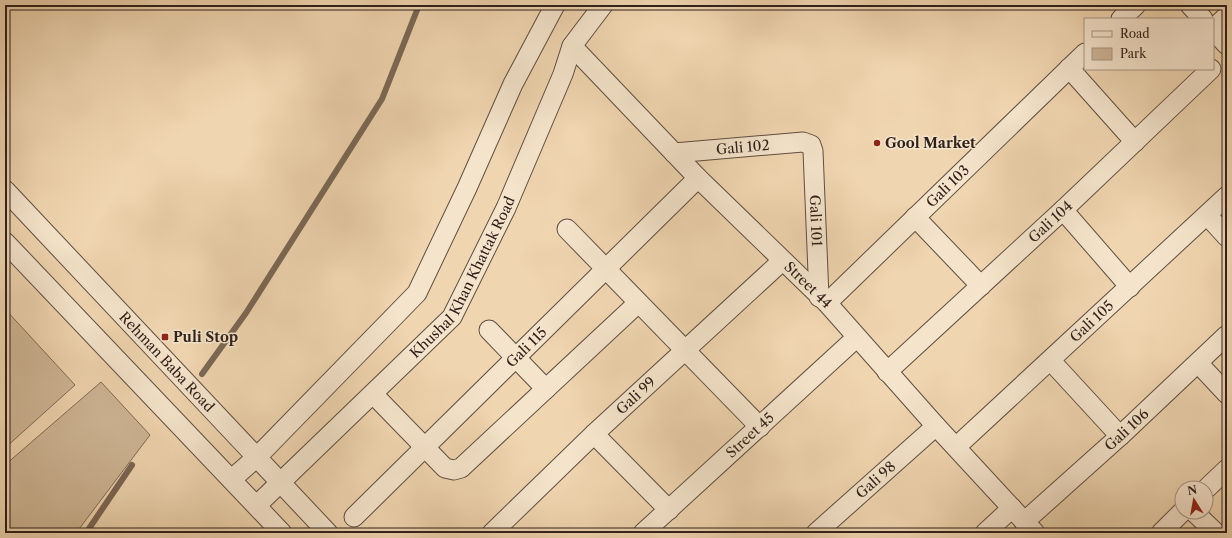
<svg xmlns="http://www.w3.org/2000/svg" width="1232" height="538" font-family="'Libre Caslon Text',serif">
	<rect width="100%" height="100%" fill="#efd5b0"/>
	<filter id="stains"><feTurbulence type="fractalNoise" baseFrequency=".005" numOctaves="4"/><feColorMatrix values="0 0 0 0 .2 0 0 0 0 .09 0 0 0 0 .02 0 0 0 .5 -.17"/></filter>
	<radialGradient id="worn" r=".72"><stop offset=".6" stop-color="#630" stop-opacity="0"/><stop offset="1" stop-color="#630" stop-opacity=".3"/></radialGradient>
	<g fill="#ceb696" stroke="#7e6c58">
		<path d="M5,309L75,385L5,448Z"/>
		<path d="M101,382L150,435L76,533H5V465Z"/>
	</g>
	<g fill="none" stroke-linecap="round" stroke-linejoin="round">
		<g stroke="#7b6855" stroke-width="6">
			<path d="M202,374L246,313L382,99L419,5"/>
			<path d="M86,533L132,465"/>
		</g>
		<g stroke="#5f4e40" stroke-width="21">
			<g id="minor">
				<path d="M1190,5L1203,19"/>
				<path d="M1121,19L1136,5"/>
				<path d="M1213,29L1227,16"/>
				<path d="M1213,30L1227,45"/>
				<path id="s1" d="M572,46L698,178L827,303L936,426L1035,533"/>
				<path d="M1069,68L1135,142"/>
				<path id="s2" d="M674,153L803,142L811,145L813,151L819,297"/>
				<path id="s3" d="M5,190L328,533"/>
				<path d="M1063,210L1130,287"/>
				<path d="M1207,215L1227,237"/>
				<path d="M915,217L981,286"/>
				<path d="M567,229L760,427"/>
				<path d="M5,242L282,533"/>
				<path id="s4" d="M827,303L1085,53"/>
				<path d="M489,330L546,389"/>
				<path d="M1051,361L1120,436"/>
				<path d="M1198,363L1227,394"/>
				<path id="s5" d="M887,372L1063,210L1211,69"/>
				<path d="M373,394L445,468L454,470L461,468L638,303"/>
				<path d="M594,434L669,510"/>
				<path id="s6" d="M956,447L1227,196"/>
				<path d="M232,479L257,457L417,293L467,188L513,84L555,5"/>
				<path d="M1206,489L1227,469"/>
				<path id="s7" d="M257,505L452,317L506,208L563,74L572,46L603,5"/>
				<path d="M1194,512L1216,533"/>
				<path id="s8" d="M354,517L698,178"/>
				<path id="s9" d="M1024,522L1120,436L1227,335"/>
				<path id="s10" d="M492,533L594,434L782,261"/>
				<path id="s11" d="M643,533L856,338"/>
				<path id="s12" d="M816,533L936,426"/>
				<path d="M985,533L1012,508"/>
				<path d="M1161,533L1182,512"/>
			</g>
		</g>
		<use href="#minor" stroke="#f5e4cc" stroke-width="19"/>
	</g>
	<g fill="#8f2418" stroke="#f5e4cc" stroke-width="1.5">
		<circle cx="877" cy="143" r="4"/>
		<rect x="161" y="333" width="8" height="8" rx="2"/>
	</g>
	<g text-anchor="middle" stroke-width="3" stroke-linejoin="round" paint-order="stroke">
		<g font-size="14" font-weight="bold" fill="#2f211a" stroke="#f5e4cc" text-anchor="start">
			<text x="885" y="148">Gool Market</text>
			<text x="173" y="342">Puli Stop</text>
		</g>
		<g font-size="14" fill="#2f211a" stroke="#f5e4cc">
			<text dy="5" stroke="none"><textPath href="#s2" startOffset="69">Gali 102</textPath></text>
			<text dy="5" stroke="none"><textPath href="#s4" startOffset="168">Gali 103</textPath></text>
			<text dy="5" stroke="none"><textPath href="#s2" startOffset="214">Gali 101</textPath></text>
			<text dy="5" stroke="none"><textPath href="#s5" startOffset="222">Gali 104</textPath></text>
			<text dy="5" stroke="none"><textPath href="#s7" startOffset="310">Khushal Khan Khattak Road</textPath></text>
			<text dy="5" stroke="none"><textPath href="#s1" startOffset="336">Street 44</textPath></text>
			<text dy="5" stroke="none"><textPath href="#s6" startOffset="185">Gali 105</textPath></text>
			<text dy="5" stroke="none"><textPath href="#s8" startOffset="242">Gali 115</textPath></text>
			<text dy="5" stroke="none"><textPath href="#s3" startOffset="236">Rehman Baba Road</textPath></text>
			<text dy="5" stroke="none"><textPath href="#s10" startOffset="199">Gali 99</textPath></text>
			<text dy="5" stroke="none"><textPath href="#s9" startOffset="138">Gali 106</textPath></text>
			<text dy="5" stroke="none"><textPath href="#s11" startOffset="145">Street 45</textPath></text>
			<text dy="5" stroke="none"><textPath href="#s12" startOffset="80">Gali 98</textPath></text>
		</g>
	</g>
	<rect width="1232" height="538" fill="none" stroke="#efd5b0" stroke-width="20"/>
	<rect x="6" y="6" width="1220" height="526" fill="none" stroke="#2f211a" stroke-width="2"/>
	<rect x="10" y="10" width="1212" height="518" fill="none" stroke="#2f211a"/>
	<rect x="1084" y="18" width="130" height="52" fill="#f5e4cc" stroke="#a69685"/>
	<rect x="1092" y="31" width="20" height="6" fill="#f5e4cc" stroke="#a69685"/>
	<text x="1120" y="38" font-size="12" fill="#2f211a">Road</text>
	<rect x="1092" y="48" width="20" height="12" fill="#ceb696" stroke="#a69685"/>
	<text x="1120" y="58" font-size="12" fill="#2f211a">Park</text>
	<g transform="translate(1194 500) rotate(349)"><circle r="19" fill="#f5e4cc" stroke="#a69685"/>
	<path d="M0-3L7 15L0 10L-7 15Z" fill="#8f2418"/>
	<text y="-6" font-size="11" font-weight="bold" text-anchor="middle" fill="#2f211a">N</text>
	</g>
	<rect width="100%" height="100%" filter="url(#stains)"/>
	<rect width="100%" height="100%" fill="url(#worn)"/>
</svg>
